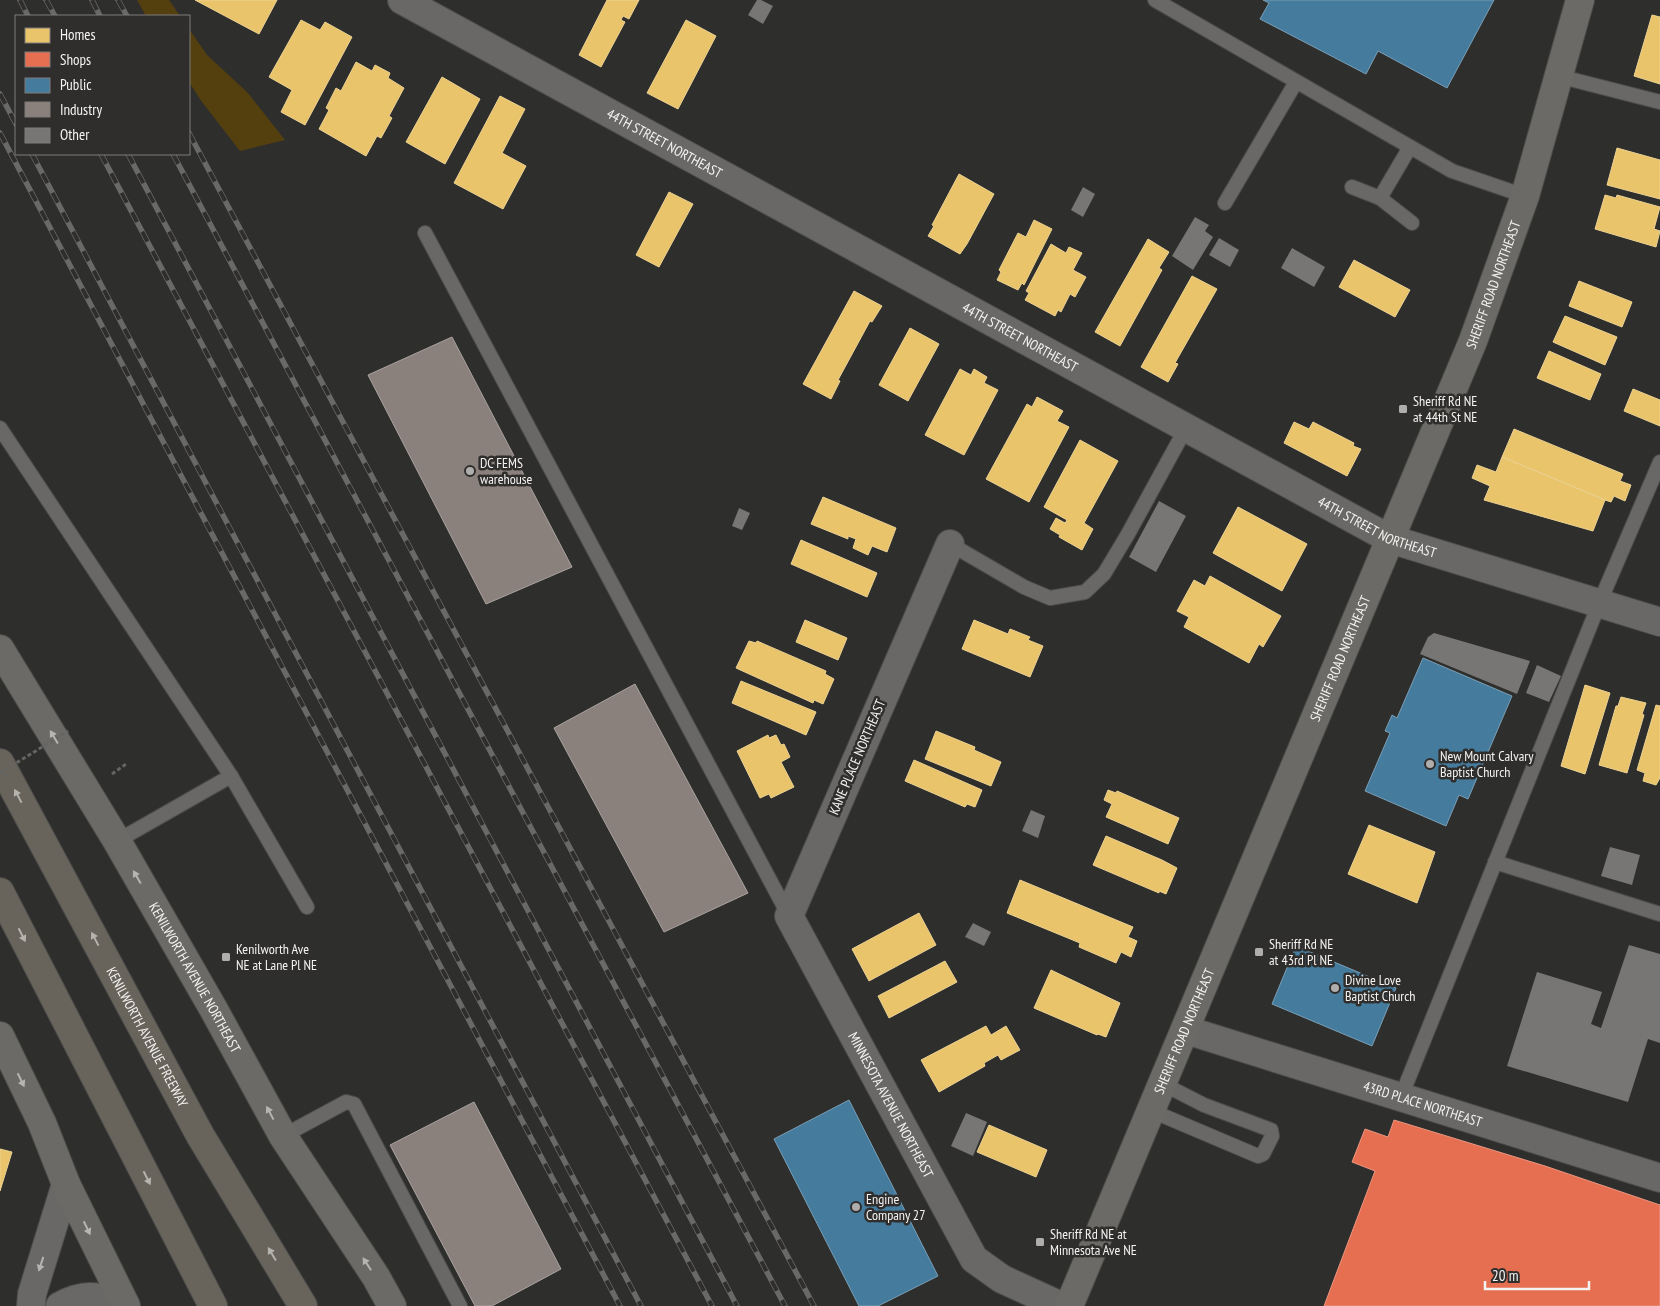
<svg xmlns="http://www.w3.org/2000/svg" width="1660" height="1306" font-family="'PT Sans Narrow',sans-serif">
	<rect width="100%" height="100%" fill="#2e2e2d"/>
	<g fill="#54400e">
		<path d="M137,0H169L180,16H146Z"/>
		<path d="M189,29L207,55L247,92L285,140L240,151L202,102L189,82Z"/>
	</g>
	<g fill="#e9c46a" stroke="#ecd293">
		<path d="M195,0H277L259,34Z"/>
		<path d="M607,0H639L629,19L623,16L621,20L625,22L601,67L579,55Z"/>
		<path d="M1652,15L1660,17V84L1634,76Z"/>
		<path d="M301,20L320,30L325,22L352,37L305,125L281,112L292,90L269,77Z"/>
		<path d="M686,20L716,36L678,109L647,93Z"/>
		<path d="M356,62L372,71L375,65L390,73L388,78L404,88L389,116L392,118L381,138L377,136L366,156L319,129L329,110L326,108L336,88L341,91Z"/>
		<path d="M442,77L480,99L445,164L406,142Z"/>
		<path d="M500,96L525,109L502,153L526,166L503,209L454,183Z"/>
		<path d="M1617,148L1660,160V199L1607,185Z"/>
		<path d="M959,174L994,194L967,244L960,254L928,236L934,226L932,225Z"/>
		<path d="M669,192L693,204L659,267L636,255Z"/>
		<path d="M1605,195L1616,198L1617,195L1660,207L1654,229L1660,231L1656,247L1595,229Z"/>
		<path d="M1034,220L1052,229L1024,285L1022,283L1018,290L997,280L1001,272L999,270L1018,233L1026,237Z"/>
		<path d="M1148,239L1169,252L1159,268L1162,270L1120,346L1095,332Z"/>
		<path d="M1051,244L1066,253L1069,247L1082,253L1073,270L1086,277L1075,297L1070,294L1061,312L1058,310L1055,316L1025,300L1029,293L1026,291Z"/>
		<path d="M1354,260L1410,290L1395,317L1339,287Z"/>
		<path d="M1192,276L1217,289L1175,363L1178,364L1168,382L1141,367Z"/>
		<path d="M1579,281L1632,302L1622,327L1569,306Z"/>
		<path d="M854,291L882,306L872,322L870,321L838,380L840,381L831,399L803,384Z"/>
		<path d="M1565,316L1617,337L1605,365L1553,342Z"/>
		<path d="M910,328L939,344L908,401L879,385Z"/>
		<path d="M1549,351L1601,374L1590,400L1537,378Z"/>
		<path d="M960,369L971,375L974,369L987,377L984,383L998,390L964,455L925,435Z"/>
		<path d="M1633,389L1660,400V426L1624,411Z"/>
		<path d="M1037,397L1063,411L1057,421L1069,427L1029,502L986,479L1027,404L1032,407Z"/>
		<path d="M1294,422L1309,429L1313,422L1354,443L1353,446L1361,449L1347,476L1284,443Z"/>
		<path d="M1514,429L1623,474L1620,481L1631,485L1625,501L1614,496L1611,502L1605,500L1502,457Z"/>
		<path d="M1080,440L1118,461L1084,523L1093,529L1082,550L1059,537L1060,535L1050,529L1056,518L1065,523L1067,520L1044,507Z"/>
		<path d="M1502,457L1605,500L1593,531L1484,500L1490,486L1472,478L1477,465L1496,472Z"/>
		<path d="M823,497L896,528L887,552L872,546L868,555L853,548L856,539L848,536V539L811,524Z"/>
		<path d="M1238,507L1307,544L1282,591L1213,553Z"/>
		<path d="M801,540L877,573L867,597L791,564Z"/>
		<path d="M1210,576L1281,616L1263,647L1259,644L1249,663L1184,627L1189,617L1177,611L1194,580L1205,586Z"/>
		<path d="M805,620L847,638L838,660L796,642Z"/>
		<path d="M974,620L1008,634L1010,629L1030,637L1028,640L1043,646L1030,677L962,649Z"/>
		<path d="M749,641L756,643L757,641L826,671L825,674L834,679L823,704L814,700L813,703L736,668Z"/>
		<path d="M741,681L816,712L806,735L732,703Z"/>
		<path d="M1585,685L1610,693L1585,774L1561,766Z"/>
		<path d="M1621,697L1646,703L1642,714L1644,715L1627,773L1599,765L1616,706H1618Z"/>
		<path d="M1656,705L1660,706V778L1656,785L1643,781L1645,773L1637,770Z"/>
		<path d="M936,731L975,747L974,750L1001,762L991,786L925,759Z"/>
		<path d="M768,735L769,738L776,735L781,745L784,744L790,757L781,762L794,787L771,798L769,794L760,798L737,751Z"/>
		<path d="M914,760L982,790L975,807L967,804L965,807L905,781Z"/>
		<path d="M1108,790L1116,793L1117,791L1179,818L1168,844L1106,817L1112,804L1104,800Z"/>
		<path d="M1369,825L1435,852L1417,903L1348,874Z"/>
		<path d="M1106,836L1162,860L1177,868L1166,894L1159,891V893L1093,865Z"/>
		<path d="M1020,880L1133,927L1128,937L1137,941L1131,957L1121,952L1116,963L1079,947L1080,943L1007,913Z"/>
		<path d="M919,913L936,945L869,981L852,949Z"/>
		<path d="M945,961L957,982L889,1018L878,996Z"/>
		<path d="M1051,970L1120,1003L1106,1037L1098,1034L1097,1035L1034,1008Z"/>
		<path d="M986,1026L991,1035L1006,1026L1020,1050L1001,1060L998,1055L984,1063L985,1066L939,1092L921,1060Z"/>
		<path d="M989,1125L1047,1150L1036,1177L977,1152Z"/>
		<path d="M0,1149L12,1152L0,1191Z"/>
	</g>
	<path fill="#e76f51" stroke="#eb9781" d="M1394,1120L1545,1166L1660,1205V1306H1324L1375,1171L1352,1162L1365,1129L1388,1137Z"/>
	<g fill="#457b9d" stroke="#7a9fb6">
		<path d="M1263,0H1494L1447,88L1378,51L1366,74L1260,19L1269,3Z"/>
		<path d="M1423,658L1512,696L1468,799L1459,795L1446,826L1365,791L1390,733L1385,731L1392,715L1397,718Z"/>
		<path d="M1296,946L1396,988L1372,1046L1272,1004Z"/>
		<path d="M849,1100L938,1276L878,1306H859L774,1139Z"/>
	</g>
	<g fill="#8a817c" stroke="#aaa39f">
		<path d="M452,337L572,567L486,604L368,375Z"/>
		<path d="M635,684L748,893L664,932L554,728Z"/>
		<path d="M474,1102L561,1269L492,1306H475L390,1145Z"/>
	</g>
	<g fill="#777675">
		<path d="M757,0H761L773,6L763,24L748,15Z"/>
		<path d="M1083,187L1095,194L1083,217L1071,210Z"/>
		<path d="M1195,217L1209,225L1205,231L1213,237L1193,270L1172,256Z"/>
		<path d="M1219,238L1239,250L1230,267L1209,255Z"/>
		<path d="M1292,248L1325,267L1314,287L1281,268Z"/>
		<path d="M1159,501L1186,516L1156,572L1129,557Z"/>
		<path d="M739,508L750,513L742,530L732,526Z"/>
		<path d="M1434,633L1530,661L1517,694L1420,654L1428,637Z"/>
		<path d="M1537,665L1561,676L1549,702L1526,693Z"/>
		<path d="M1031,810L1045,816L1038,838L1022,831Z"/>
		<path d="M1610,847L1640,855L1632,885L1601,876Z"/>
		<path d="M973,923L991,932L984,946L965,937Z"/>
		<path d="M1629,945L1660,954V1043L1648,1039L1628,1102L1507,1066L1537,972L1602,992L1591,1024L1601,1028Z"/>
		<path d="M966,1113L987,1122L973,1156L951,1146Z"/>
	</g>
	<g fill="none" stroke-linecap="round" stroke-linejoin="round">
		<g stroke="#4b4b4a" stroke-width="16">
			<g id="service">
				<path d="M1155,0L1452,171L1525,196"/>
				<path d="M1558,76L1660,102"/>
				<path d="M1352,187L1380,198L1412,223"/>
				<path d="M1380,198L1410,147"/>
				<path d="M1225,203L1296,82"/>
				<path d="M425,233L789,916"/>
				<path d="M0,428L231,776L117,841"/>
				<path d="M950,544L1024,587L1050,598L1085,592L1104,574L1128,534L1186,428"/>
				<path d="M231,776L307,907"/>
				<path d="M1495,862L1660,914"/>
				<path d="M1401,1097L1599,604L1660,462"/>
				<path d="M1152,1111L1258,1156L1263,1154L1272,1136L1271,1130L1204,1105L1163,1084"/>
				<path d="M283,1136L346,1102L354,1104L460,1306"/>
			</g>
		</g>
		<g stroke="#4b4b4a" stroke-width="30">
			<g id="minor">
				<path id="s1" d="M402,0L1390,539L1660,622"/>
				<path id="s2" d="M950,544L789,916L974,1259L1002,1279L1061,1306"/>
				<path id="s3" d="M1186,1030L1660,1178"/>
				<path d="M31,1306L32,1294L66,1184"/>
				<path d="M60,1306C86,1292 98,1297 125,1304"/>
			</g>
		</g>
		<g stroke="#4b4b4a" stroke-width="30">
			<g id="secondary">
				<path id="s4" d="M0,649L117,841L214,1010L283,1136L376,1277L392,1306"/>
				<path d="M0,1036L42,1123L66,1184L126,1306"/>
				<path id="s5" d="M1069,1306L1473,341L1525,196L1580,0"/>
			</g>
		</g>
		<g stroke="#4b4b4a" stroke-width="30">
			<g id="motorway">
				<path id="s6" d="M0,763L200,1135L303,1306"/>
				<path d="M0,892L213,1306"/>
			</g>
		</g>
		<path stroke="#656564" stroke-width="3" stroke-dasharray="4 2.5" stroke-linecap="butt" d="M112,774L126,764"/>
		<use href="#service" stroke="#696867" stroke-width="14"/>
		<use href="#minor" stroke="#696867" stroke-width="28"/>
		<use href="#secondary" stroke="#6b6a66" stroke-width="28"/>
		<use href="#motorway" stroke="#68645b" stroke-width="28"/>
		<g stroke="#696968" stroke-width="5.5">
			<g id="rail">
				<path d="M20,0L28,16"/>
				<path d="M46,0L55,16"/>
				<path d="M92,0L100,16"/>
				<path d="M118,0L127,16"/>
				<path d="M0,94L16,124"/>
				<path d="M0,133L620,1306"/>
				<path d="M189,133L814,1306"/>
				<path d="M32,154L641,1306"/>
				<path d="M101,154L712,1306"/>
				<path d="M128,154L737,1306"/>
				<path d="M173,154L785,1306"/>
			</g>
		</g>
		<use href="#rail" stroke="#2f2e2c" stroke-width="4" stroke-dasharray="11" stroke-linecap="butt"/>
		<path stroke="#656564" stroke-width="3" stroke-dasharray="4 2.5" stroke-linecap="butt" d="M0,773L68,731"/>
	</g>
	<defs><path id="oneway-solid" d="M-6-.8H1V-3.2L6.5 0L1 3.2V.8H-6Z" transform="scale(1.25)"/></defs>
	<g fill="#b6b5b3">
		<use href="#oneway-solid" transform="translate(54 737) rotate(-121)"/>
		<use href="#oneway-solid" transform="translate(137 877) rotate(-120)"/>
		<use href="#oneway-solid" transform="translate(21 1080) rotate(64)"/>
		<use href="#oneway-solid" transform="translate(270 1113) rotate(-118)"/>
		<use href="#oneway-solid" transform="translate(87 1228) rotate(64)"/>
		<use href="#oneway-solid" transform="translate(367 1264) rotate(-123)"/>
	</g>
	<g fill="#b5b3ae">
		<use href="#oneway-solid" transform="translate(18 796) rotate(-118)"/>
		<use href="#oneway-solid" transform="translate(22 935) rotate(63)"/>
		<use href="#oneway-solid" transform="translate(95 939) rotate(-118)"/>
		<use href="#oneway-solid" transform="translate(147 1178) rotate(63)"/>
		<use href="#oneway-solid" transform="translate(272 1254) rotate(-121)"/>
	</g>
	<use fill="#b5b4b3" href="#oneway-solid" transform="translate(41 1264) rotate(108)"/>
	<g fill="#afaead" stroke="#2f2e2c" stroke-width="2">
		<rect x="1398" y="404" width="10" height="10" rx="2.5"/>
		<circle cx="470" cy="471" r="5"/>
		<circle cx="1430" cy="764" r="5"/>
		<rect x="1254" y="947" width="10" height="10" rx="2.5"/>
		<rect x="221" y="952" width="10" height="10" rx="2.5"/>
		<circle cx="1335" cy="988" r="5"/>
		<circle cx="856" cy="1207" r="5"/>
		<rect x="1035" y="1237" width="10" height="10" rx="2.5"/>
	</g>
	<g text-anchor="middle" stroke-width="5" stroke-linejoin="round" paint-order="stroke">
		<g font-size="14" fill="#f4f3f2" stroke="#2f2e2c">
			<text dy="5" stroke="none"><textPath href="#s1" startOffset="299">44TH STREET NORTHEAST</textPath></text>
			<text dy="5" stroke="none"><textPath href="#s5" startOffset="1106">SHERIFF ROAD NORTHEAST</textPath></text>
			<text dy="5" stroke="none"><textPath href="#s1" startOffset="704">44TH STREET NORTHEAST</textPath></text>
			<text dy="5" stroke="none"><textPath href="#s1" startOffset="1109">44TH STREET NORTHEAST</textPath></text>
			<text dy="5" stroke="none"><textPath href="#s5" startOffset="702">SHERIFF ROAD NORTHEAST</textPath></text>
			<text transform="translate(857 757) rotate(-67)" y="5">KANE PLACE NORTHEAST</text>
			<text dy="5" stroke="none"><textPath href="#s4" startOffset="382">KENILWORTH AVENUE NORTHEAST</textPath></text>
			<text dy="5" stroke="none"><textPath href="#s5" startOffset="298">SHERIFF ROAD NORTHEAST</textPath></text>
			<text dy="5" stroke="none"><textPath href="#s6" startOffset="311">KENILWORTH AVENUE FREEWAY</textPath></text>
			<text dy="5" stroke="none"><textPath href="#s3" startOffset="248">43RD PLACE NORTHEAST</textPath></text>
			<text dy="5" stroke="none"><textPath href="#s2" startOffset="620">MINNESOTA AVENUE NORTHEAST</textPath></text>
		</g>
		<g font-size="14" fill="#f4f3f2" stroke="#2f2e2c" text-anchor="start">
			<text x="1413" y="406">Sheriff Rd NE<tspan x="1413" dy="16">at 44th St NE</tspan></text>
			<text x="480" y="468">DC FEMS<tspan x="480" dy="16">warehouse</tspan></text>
			<text x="1440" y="761">New Mount Calvary<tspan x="1440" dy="16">Baptist Church</tspan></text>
			<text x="1269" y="949">Sheriff Rd NE<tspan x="1269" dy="16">at 43rd Pl NE</tspan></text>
			<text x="236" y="954">Kenilworth Ave<tspan x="236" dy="16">NE at Lane Pl NE</tspan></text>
			<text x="1345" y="985">Divine Love<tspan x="1345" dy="16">Baptist Church</tspan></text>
			<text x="866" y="1204">Engine<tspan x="866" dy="16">Company 27</tspan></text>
			<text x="1050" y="1239">Sheriff Rd NE at<tspan x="1050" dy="16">Minnesota Ave NE</tspan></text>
		</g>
	</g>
	<rect x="15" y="15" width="175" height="140" fill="#2f2e2c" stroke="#7e7d7b"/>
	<rect x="25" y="28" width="25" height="15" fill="#e9c46a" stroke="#7e7d7b"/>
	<text x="60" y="40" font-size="15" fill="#f4f3f2">Homes</text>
	<rect x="25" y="52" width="25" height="15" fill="#e76f51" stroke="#7e7d7b"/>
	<text x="60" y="65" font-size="15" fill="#f4f3f2">Shops</text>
	<rect x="25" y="78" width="25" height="15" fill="#457b9d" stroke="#7e7d7b"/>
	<text x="60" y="90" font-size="15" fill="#f4f3f2">Public</text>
	<rect x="25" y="102" width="25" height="15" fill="#8a817c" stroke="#7e7d7b"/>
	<text x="60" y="115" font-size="15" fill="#f4f3f2">Industry</text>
	<rect x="25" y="128" width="25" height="15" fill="#777675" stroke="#7e7d7b"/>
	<text x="60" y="140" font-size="15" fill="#f4f3f2">Other</text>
	<path d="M1485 1281v8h104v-8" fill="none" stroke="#f4f3f2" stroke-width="2.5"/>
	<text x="1492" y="1281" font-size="15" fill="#f4f3f2" stroke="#2f2e2c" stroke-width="4" paint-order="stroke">20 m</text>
</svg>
